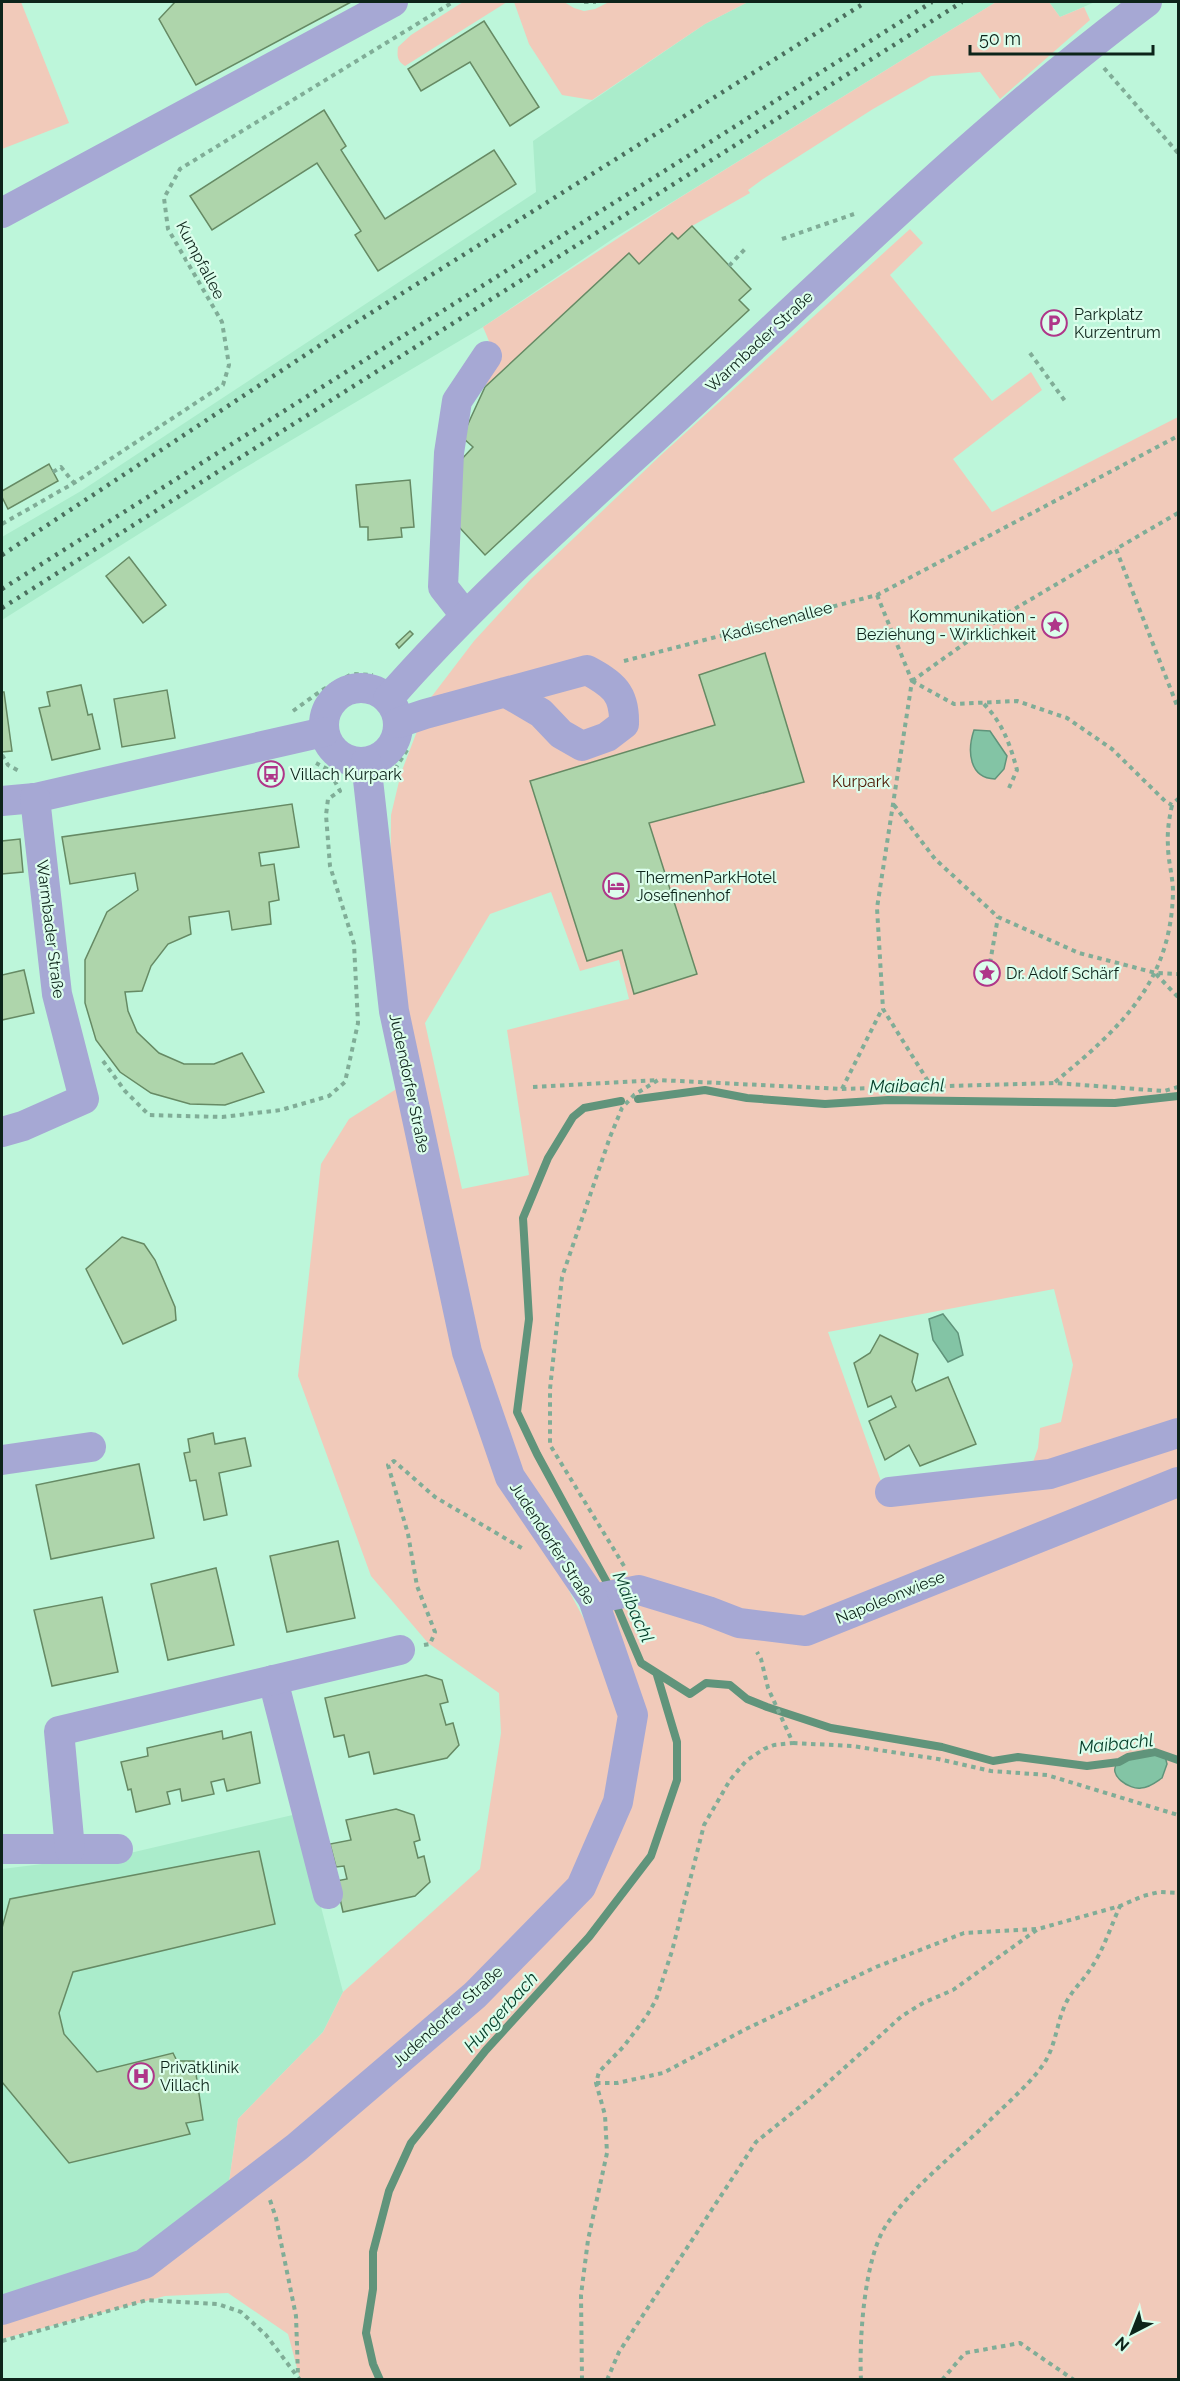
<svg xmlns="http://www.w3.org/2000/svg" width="1180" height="2381" font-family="Raleway,sans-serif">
	<rect width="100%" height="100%" fill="#bdf6da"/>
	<g fill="#aaeccb">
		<path d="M748,2H996L614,238L483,327L236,473L2,620V537L81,491L536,192L533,141L705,24Z"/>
		<path d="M1049,2H1095L1060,17Z"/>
		<path d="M297,1814L343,1992L323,2032L238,2119L229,2182L158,2257L2,2312V1869L130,1853Z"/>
	</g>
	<g fill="#f1caba" fill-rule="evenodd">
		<path d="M2,2H21L69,123L2,149Z"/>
		<path d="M463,2H507L405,66C397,61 397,56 398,47L411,35Z"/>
		<path d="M514,2H564L574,8L584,11L595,9L609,2H748L705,24L592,100L562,95L529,44Z"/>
		<path d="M996,2H1049L1060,17L1084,7L1090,20L1000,99L980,72L931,76L873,109L763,179L748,190L750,193L692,226L678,239L671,233L639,264L629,253L485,387C497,361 494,352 483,327L676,200Z"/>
		<path d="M910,229L923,243L890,275L992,401L1031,372L1042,390L953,459L992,512L1178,417V2379H300L288,2334L228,2293L165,2296L2,2339V2312L158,2257L229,2182L238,2119L323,2032L343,1992L480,1869L501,1733L499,1693L428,1643L371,1576L298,1376L321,1164L349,1119L401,1086L390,915L391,815L401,773L429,700L474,641L531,579L661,455ZM551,892L580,971L619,960L629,999L507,1030L529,1175L462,1189L425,1023L490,914ZM1054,1289L1073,1365L1061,1422L1040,1428L1038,1448L1025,1485L888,1501L828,1332ZM556,1566L593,1583L586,1623Z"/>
	</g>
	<g fill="#83c4a5" stroke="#60947b" stroke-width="1.5">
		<path d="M974,730L990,731L1007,756L1004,769L995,779C969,778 967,751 974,730Z"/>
		<path d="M943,1314L958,1333L963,1355L948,1362L933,1340L929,1319Z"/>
		<path d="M1155,1752L1165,1756L1167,1764L1162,1778C1156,1782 1149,1788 1141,1788C1130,1790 1106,1775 1118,1762C1127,1754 1144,1754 1155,1752Z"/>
	</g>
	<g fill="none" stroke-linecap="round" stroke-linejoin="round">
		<g stroke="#60947b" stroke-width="8">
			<path d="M638,1099L705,1090L747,1098L825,1104L888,1100L1115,1103L1178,1096"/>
			<path d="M611,1590L537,1454L517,1412L529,1319L523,1218L548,1158L573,1117L584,1108L621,1101"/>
			<path d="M615,1602L641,1663L690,1694L706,1683L730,1685L747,1699L767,1707L831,1728L942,1747L993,1761L1018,1757L1087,1766L1119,1762L1128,1757L1155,1752L1178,1760"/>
			<path d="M380,2380L373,2364L366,2333L373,2289V2252L389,2191L411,2143L486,2050L589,1937L651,1856L677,1780V1742L657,1675"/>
		</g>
	</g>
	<g fill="#aed5ab" stroke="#668a64" stroke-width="1.5">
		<path d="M175,2H351L196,85L159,19Z"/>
		<path d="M484,21L539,107L510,126L470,62L421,91L408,69Z"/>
		<path d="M324,110L346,146L341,150L385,219L494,150L516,184L378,271L355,235L361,231L317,163L212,230L190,196Z"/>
		<path d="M692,226L751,289L739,300L749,310L485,555L459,527L460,461L473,447L462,437L485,387L629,253L639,264L672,233L678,239Z"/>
		<path d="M49,464L58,481L8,509L2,497V491Z"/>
		<path d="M410,480L414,527L401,528L402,537L368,540V527H360L356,485Z"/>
		<path d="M129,557L166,605L143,623L106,576Z"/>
		<path d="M410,631L413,634L399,648L396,644Z"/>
		<path d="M765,653L804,782L649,823L697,974L634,994L622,950L587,961L530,781L715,725L699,675Z"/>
		<path d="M81,685L88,715L92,714L100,749L52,760L39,708L50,706L47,692Z"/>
		<path d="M167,690L175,738L122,747L114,699Z"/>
		<path d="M2,692H4L12,751L2,752Z"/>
		<path d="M292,804L299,847L259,853L261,866L274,864L279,900L269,902L271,924L232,930L229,911L189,917L191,934L168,944L151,966L142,991L125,992L128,1011L137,1032L159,1053L184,1064H214L242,1053L264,1092L225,1105L190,1104L151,1093L120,1072L96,1040L85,1003V960L107,912L138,890L135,873L70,884L62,837Z"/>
		<path d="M20,839L23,872L2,874V841Z"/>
		<path d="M24,970L34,1013L2,1020V975Z"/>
		<path d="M122,1237L144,1244L155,1260L175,1307L176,1320L123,1344L86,1269Z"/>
		<path d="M880,1335L918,1354L912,1382L916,1391L948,1377L976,1444L920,1466L909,1445L885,1460L869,1421L896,1407L891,1396L868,1407L854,1363L870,1353Z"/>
		<path d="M213,1433L215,1444L245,1438L251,1466L219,1473L227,1515L204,1520L196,1480L190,1481L184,1453L190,1452L188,1439Z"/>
		<path d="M139,1464L154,1538L51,1559L36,1485Z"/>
		<path d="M338,1541L355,1618L287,1632L270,1556Z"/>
		<path d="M216,1568L234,1645L168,1660L151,1584Z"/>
		<path d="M102,1597L118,1672L52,1686L34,1610Z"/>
		<path d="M426,1675L442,1680L448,1702L440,1704L446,1725L453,1723L459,1745L447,1758L374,1774L369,1752L349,1757L344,1735L334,1737L325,1698Z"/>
		<path d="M222,1731L223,1739L251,1732L260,1783L227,1791L224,1779L211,1782L214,1794L182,1801L180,1789L167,1792L170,1804L136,1812L131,1789L128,1790L121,1762L148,1756L147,1748Z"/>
		<path d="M396,1809L414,1815L420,1840L414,1842L418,1858L424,1856L430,1882L415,1896L343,1912L336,1881L347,1879L344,1866L336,1867L330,1844L351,1840L346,1820Z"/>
		<path d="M259,1851L275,1924L73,1972L59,2013L64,2034L97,2072L173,2053L177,2061H194L203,2120L186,2123L190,2134L69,2163L2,2082V1928L10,1899Z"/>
	</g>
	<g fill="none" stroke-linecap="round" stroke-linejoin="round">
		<g stroke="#80ad97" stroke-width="4" stroke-dasharray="4.5 4.5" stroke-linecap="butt">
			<path d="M584,2H596"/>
			<path d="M1104,68L1178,153"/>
			<path d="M782,239L854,214"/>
			<path d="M729,266L745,249"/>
			<path d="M1030,353L1065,401"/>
			<path d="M53,472L61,467L74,483"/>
			<path d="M1178,513L1116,549L1178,708"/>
			<path d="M2,524L74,483L223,385L229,365L222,322L168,229L164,198L180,169L453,2"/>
			<path d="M877,595L912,681L877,908L883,1009L931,1086"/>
			<path d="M624,661L877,595L1178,436"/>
			<path d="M912,681L954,704L1017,701L1067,718L1112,749L1165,801L1172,805L1178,799"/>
			<path d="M912,681L1006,614L1116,549"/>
			<path d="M984,704C1003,724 1010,744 1017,770L1009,788"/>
			<path d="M293,711L322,690L352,674L373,675"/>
			<path d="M2,755L8,765L21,772"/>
			<path d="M395,769L409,747"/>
			<path d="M894,805L935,859L998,917L1079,953L1156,973L1178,974"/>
			<path d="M990,963L998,917"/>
			<path d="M1156,974L1178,997"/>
			<path d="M103,1061L125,1091L149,1115L222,1117L281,1110L329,1096L345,1082L358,1023L354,944L330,866L326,815L328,799L340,791L329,770L316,763"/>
			<path d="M1055,1082C1120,1028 1171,983 1173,892C1173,877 1168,861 1168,846C1167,832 1169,819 1172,805"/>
			<path d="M533,1087L657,1080"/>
			<path d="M842,1089L882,1009"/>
			<path d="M624,1566L550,1445V1389L562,1277L610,1137L622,1108L634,1095L658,1080L842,1089L1055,1083L1164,1091L1178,1087"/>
			<path d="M424,1645L430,1644L435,1632L417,1586L408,1534L388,1465L394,1461L435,1497L525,1550"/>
			<path d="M793,1743L852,1746L938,1759L991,1771L1047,1775L1178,1815"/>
			<path d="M596,2083H617L663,2073L746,2029L876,1967L964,1933L1037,1929"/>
			<path d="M270,2200L276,2218L296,2316L298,2375"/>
			<path d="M2,2341L147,2300L218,2304L241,2312L266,2335L300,2380"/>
			<path d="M582,2380L581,2295L588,2240L607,2153L605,2115L596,2083L599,2072L624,2046L646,2017L656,2000L672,1951L704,1825L730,1780L746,1761L764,1749L774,1745L793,1743L768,1688L761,1659L757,1652"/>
			<path d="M607,2380L619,2352L756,2142L812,2097L902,2016L923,2003L953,1990L1038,1929L1120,1906L1143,1896L1159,1892L1178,1893"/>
			<path d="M861,2380C859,2340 864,2257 887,2224C912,2187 954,2155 986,2124C1005,2105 1027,2087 1043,2065C1056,2046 1056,2025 1065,2005C1071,1991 1083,1981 1091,1968C1103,1951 1111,1926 1120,1906"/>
			<path d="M942,2380L965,2353L1020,2343L1074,2380"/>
		</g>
		<g stroke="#a6a8d4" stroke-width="30">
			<path d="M2,213L393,2"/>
			<path d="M465,615L443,587L449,453L457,401L487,356"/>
			<circle cx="361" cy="725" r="37"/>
			<path d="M388,699C486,587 600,490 708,389C851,256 991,119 1147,2"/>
			<path d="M398,723L425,714L587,670C613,684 625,693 624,724L607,737L582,746L561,734L541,713L505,692"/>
			<path d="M2,801L35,798L324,732"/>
			<path d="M2,1132L23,1126L84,1099L57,994L35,798"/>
			<path d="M2,1460L91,1447"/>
			<path d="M890,1492L1050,1474L1178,1433"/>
			<path d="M593,1599L639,1590L708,1611L739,1623L806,1631L1178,1482"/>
			<path d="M273,1680L328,1894"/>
			<path d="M2,1849H118"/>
			<path d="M70,1849L59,1731L400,1650"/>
			<path d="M2,2310L144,2264L297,2147L475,1995L581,1887L618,1802L633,1715L593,1599L510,1477L467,1352L394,1011L366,762"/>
		</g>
		<g stroke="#4b6f5e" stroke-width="4.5" stroke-dasharray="3 6" stroke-linecap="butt">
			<path d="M2,555L331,338L866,2"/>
			<path d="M2,589L932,2"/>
			<path d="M2,608L962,2"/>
		</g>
	</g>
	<defs>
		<g id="parking-ring" transform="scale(1.35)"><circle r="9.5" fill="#dcfeec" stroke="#af3689" stroke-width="1.5"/><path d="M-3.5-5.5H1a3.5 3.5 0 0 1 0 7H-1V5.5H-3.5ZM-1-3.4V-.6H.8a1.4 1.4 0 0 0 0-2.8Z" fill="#af3689"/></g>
		<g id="sight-ring" transform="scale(1.35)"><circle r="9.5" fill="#dcfeec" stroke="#af3689" stroke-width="1.5"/><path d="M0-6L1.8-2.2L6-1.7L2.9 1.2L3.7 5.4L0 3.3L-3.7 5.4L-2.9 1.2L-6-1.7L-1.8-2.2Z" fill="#af3689"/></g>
		<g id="bus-ring" transform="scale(1.35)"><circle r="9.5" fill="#dcfeec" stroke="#af3689" stroke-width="1.5"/><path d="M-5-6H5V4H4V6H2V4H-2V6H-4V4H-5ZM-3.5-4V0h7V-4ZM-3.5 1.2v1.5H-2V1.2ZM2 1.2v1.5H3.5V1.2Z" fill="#af3689"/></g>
		<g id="hotel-ring" transform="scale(1.35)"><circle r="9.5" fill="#dcfeec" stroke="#af3689" stroke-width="1.5"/><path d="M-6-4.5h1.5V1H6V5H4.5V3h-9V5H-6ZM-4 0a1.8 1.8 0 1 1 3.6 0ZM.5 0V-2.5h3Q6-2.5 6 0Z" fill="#af3689"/></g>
		<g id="hospital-ring" transform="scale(1.35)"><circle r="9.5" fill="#dcfeec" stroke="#af3689" stroke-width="1.5"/><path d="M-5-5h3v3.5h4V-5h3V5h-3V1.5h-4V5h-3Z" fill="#af3689"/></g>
	</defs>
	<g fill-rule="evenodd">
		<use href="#parking-ring" x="1054" y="323"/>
		<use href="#sight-ring" x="1055" y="625"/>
		<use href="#bus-ring" x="271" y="774"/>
		<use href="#hotel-ring" x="616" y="886"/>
		<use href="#sight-ring" x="987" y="973"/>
		<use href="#hospital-ring" x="141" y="2076"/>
	</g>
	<g text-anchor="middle" stroke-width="4.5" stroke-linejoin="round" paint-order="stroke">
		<g font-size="16" fill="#0d241a" stroke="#dcfeec">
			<text transform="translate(201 260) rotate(62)" y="6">Kumpfallee</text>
			<text transform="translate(759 341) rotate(-43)" y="6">Warmbader Straße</text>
			<text transform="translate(777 621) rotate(-15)" y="6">Kadischenallee</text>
			<text transform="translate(51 929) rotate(83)" y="6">Warmbader Straße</text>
			<text transform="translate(410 1083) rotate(78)" y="6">Judendorfer Straße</text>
			<text transform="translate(553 1543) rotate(57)" y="6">Judendorfer Straße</text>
			<text transform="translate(890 1597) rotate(-22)" y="6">Napoleonwiese</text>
			<text transform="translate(447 2016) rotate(-42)" y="6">Judendorfer Straße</text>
		</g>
		<g font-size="16" fill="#0d241a" stroke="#dcfeec" text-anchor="start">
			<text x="1074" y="320">Parkplatz<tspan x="1074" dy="18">Kurzentrum</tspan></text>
			<text x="1036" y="622" text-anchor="end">Kommunikation -<tspan x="1036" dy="18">Beziehung - Wirklichkeit</tspan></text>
			<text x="290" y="780">Villach Kurpark</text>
			<text x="636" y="883">ThermenParkHotel<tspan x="636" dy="18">Josefinenhof</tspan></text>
			<text x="1006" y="979">Dr. Adolf Schärf</text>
			<text x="160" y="2073">Privatklinik<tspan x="160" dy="18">Villach</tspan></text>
		</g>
		<g font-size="16" fill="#4c1600" stroke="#dcfeec">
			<text x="861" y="787">Kurpark</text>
		</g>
		<g font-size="18" font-style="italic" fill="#053e29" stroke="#dcfeec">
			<text transform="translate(907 1086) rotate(-1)" y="6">Maibachl</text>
			<text transform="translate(633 1607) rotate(66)" y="6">Maibachl</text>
			<text transform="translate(1116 1744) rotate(-6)" y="6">Maibachl</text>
			<text transform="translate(501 2012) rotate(-48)" y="6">Hungerbach</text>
		</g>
	</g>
	<rect width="1180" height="2381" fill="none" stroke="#0d241a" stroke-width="6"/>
	<g transform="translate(1132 2333) rotate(222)" stroke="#dcfeec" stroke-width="4.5" paint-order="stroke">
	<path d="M0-4.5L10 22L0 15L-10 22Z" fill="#0d241a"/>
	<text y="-9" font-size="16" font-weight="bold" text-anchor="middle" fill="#0d241a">N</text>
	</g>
	<path d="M970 45v9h183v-9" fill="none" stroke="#0d241a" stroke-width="3"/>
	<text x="979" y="45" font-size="18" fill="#0d241a" stroke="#dcfeec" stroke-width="4.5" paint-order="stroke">50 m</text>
</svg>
